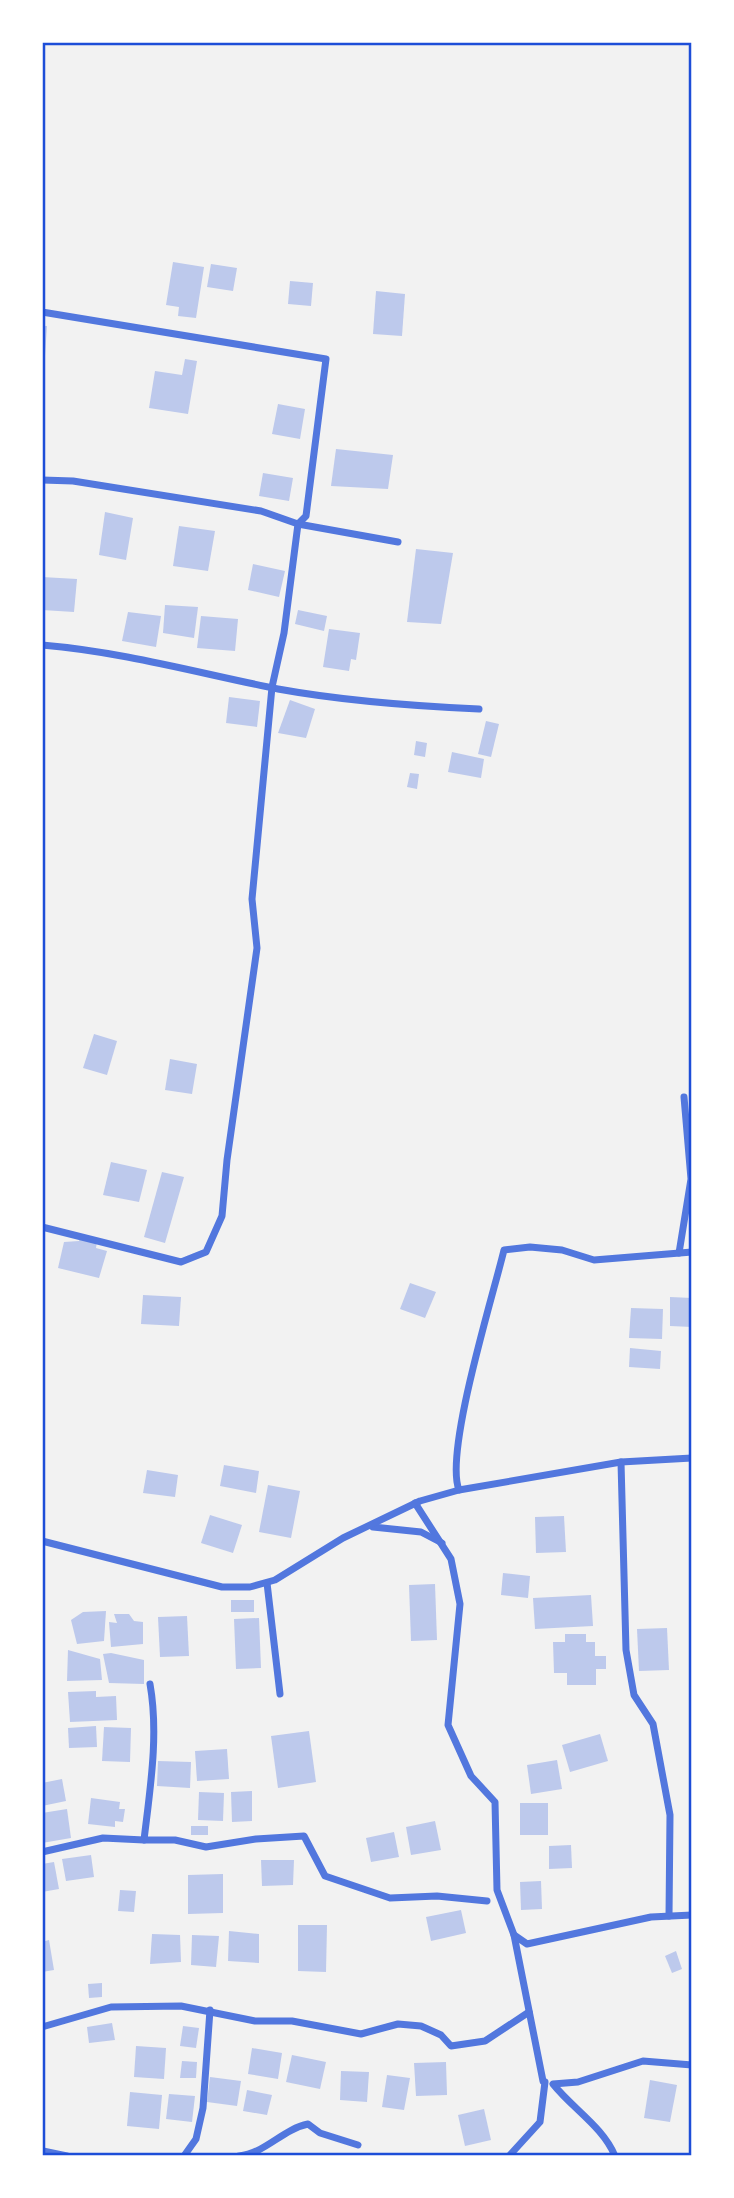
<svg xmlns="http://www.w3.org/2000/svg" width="734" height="2198" font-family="Mulish,sans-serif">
	<rect width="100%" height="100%" fill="#f2f2f2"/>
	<g fill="#bdc9ec">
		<path d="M173,262L204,267L196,318L178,316L179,307L166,305Z"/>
		<path d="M211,264L237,268L233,291L207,287Z"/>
		<path d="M290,281L313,283L311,306L288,304Z"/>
		<path d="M376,291L405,294L402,336L373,334Z"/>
		<path d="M42,326H47L45,356H42Z"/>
		<path d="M185,359L197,361L188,414L149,408L155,371L182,375Z"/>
		<path d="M278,404L305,409L300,439L272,434Z"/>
		<path d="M336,449L393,455L388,489L331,486Z"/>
		<path d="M263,473L293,478L289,501L259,496Z"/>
		<path d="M105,512L133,518L126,560L99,555Z"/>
		<path d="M179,526L215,531L208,571L173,566Z"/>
		<path d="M416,549L453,553L441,624L407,622Z"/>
		<path d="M253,564L285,571L279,597L248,590Z"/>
		<path d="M42,577L77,579L74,612L42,610Z"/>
		<path d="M165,605L198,607L194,638L163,633Z"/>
		<path d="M298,610L327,616L324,631L295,624Z"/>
		<path d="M128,612L161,616L156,647L122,641Z"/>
		<path d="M201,616L238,619L235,651L197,648Z"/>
		<path d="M329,629L360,633L356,660L351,659L349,671L323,667Z"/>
		<path d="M229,697L260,701L257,727L226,723Z"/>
		<path d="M290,700L315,709L306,738L278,733Z"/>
		<path d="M486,721L499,724L491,757L478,754Z"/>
		<path d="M416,741L427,743L425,757L414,755Z"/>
		<path d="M452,752L484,759L481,778L448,772Z"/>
		<path d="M410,773L419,774L417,789L407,787Z"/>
		<path d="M94,1034L117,1041L107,1075L83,1068Z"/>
		<path d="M170,1059L197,1064L192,1094L165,1090Z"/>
		<path d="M111,1162L147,1170L139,1202L103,1195Z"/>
		<path d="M162,1172L184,1177L165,1243L144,1237Z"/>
		<path d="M80,1238L97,1241L96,1248L107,1251L99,1278L58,1268L64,1242L79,1241Z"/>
		<path d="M410,1283L436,1292L425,1318L400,1309Z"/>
		<path d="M143,1295L181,1297L179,1326L141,1324Z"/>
		<path d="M670,1297L692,1298V1327L670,1326Z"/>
		<path d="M631,1308L663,1309L662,1339L629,1338Z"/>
		<path d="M630,1348L661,1351L660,1369L629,1367Z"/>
		<path d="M224,1465L259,1471L256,1493L220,1486Z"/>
		<path d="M147,1470L178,1475L175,1497L143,1493Z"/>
		<path d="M268,1485L300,1491L291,1538L259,1532Z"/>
		<path d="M210,1515L242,1525L233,1553L201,1543Z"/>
		<path d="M564,1516L566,1552L536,1553L535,1517Z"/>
		<path d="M503,1573L530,1576L528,1598L501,1595Z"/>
		<path d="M435,1584L437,1640L411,1641L409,1585Z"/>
		<path d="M591,1595L593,1626L535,1629L533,1598Z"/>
		<rect x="231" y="1600" width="23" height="12"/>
		<path d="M106,1611L104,1641L77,1644L71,1620L83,1612Z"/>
		<path d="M114,1614H129L134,1621L143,1622V1644L111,1647L109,1622L117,1623Z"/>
		<path d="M187,1616L189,1656L160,1657L158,1617Z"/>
		<path d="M259,1618L261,1668L236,1669L234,1619Z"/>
		<path d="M667,1628L669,1670L639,1671L637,1629Z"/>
		<path d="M565,1634H586V1642H595V1656H606V1669H596V1685H567V1673H554L553,1642H565Z"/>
		<path d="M68,1650L100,1659L102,1680L67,1681Z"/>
		<path d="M111,1653L144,1660V1684L109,1683L103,1654Z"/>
		<path d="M96,1691V1697L116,1696L117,1720L70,1722L68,1692Z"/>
		<path d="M96,1726L97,1747L69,1748L68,1728Z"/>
		<path d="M104,1727L131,1728L130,1762L102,1761Z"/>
		<path d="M309,1731L316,1782L278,1788L271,1736Z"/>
		<path d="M600,1734L608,1761L570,1772L562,1745Z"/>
		<path d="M227,1749L229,1779L197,1781L195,1751Z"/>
		<path d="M557,1760L562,1789L531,1794L527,1765Z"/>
		<path d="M158,1761L191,1762L190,1788L157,1786Z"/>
		<path d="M62,1779L66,1801L42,1806V1783Z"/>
		<path d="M252,1791V1821L232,1822L231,1792Z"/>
		<path d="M199,1792L224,1793L223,1821L198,1820Z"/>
		<path d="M91,1798L120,1802L119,1809H125L123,1822L115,1821V1827L88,1824Z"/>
		<rect x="520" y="1803" width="28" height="32"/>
		<path d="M67,1809L71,1838L42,1843V1813Z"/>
		<path d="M435,1821L441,1850L411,1855L406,1827Z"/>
		<rect x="191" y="1826" width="17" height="9"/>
		<path d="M394,1832L399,1857L371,1862L366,1838Z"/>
		<path d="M571,1845L572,1868L549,1869V1846Z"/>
		<path d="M91,1855L94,1877L66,1881L62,1859Z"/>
		<path d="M261,1860H294L293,1885L262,1886Z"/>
		<path d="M54,1862L59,1889L42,1892V1864Z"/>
		<path d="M223,1874V1913L188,1914V1875Z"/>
		<path d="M541,1881L542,1909L521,1910L520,1882Z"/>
		<path d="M120,1890L136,1891L134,1912L118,1911Z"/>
		<path d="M461,1910L466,1933L431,1941L426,1917Z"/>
		<path d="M298,1925H327L326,1972L298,1971Z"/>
		<path d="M229,1931L259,1934V1963L228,1961Z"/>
		<path d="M152,1934L180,1935L181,1962L150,1964Z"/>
		<path d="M192,1935L219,1936L216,1967L191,1965Z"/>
		<path d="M49,1940L54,1970L42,1972V1942Z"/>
		<path d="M676,1951L682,1969L672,1973L665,1956Z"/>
		<path d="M102,1983V1997L89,1998L88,1984Z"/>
		<path d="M112,2023L115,2040L89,2043L87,2027Z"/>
		<path d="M183,2026L199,2028L196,2048L180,2046Z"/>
		<path d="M136,2046L166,2048L164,2079L134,2077Z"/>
		<path d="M252,2048L282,2053L278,2079L248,2074Z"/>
		<path d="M292,2055L326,2062L320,2089L286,2082Z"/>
		<path d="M182,2061L197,2062L196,2078H180Z"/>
		<path d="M446,2062L447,2095L416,2096L414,2063Z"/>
		<path d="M341,2071L369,2072L367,2102L340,2100Z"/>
		<path d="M387,2075L410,2078L404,2110L382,2107Z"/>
		<path d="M210,2077L241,2081L237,2106L207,2102Z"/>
		<path d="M650,2080L677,2085L670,2122L644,2118Z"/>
		<path d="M247,2090L272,2095L267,2115L243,2111Z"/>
		<path d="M130,2092L162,2095L159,2129L127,2126Z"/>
		<path d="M169,2094L195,2096L192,2122L166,2119Z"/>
		<path d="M484,2109L491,2140L465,2146L458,2115Z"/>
	</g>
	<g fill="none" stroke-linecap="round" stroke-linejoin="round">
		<g stroke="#5277de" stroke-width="7">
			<path d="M42,312L326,359L306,516L298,524L261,511L73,481L42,480"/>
			<path d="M42,645C124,652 198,673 278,689C344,701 412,706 479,709"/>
			<path d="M42,1227L181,1262L206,1252L222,1216L227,1160L257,948L252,899L272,687L284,633L298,524L398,542"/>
			<path d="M679,1253L691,1179L684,1097"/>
			<path d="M621,1462L626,1650L634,1695L653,1724L670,1815L669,1916"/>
			<path d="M459,1490C444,1453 493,1296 504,1250L530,1247L562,1250L594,1260L692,1252"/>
			<path d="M415,1503L451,1559L460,1604L448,1725L471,1776L495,1802L497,1890L514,1935"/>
			<path d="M373,1527L421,1532L442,1543"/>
			<path d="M42,1541L222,1587H250L275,1580L343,1538L420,1501L459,1490L621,1462L692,1458"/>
			<path d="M267,1583L280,1694"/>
			<path d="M150,1684C159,1735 150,1789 144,1840H175L206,1847L256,1839L304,1836L325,1876L390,1898L437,1896L487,1901"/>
			<path d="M42,1852L103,1838L144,1840"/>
			<path d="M42,2027L111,2007L181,2006L255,2021H292L361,2034L398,2024L421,2026L441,2035L451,2046L485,2041L529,2012"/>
			<path d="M543,2081L514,1935L527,1944L651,1917L692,1915"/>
			<path d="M43,2151L67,2156"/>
			<path d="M184,2156L196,2139L203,2108L210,2010"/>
			<path d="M239,2156C264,2154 283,2129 308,2124L320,2133L358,2145"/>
			<path d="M509,2156L540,2122L545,2082"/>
			<path d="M615,2156C603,2127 573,2109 553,2084L578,2082L643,2061L692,2065"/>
		</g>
	</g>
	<rect width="734" height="2198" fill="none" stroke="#ffffff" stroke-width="88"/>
	<rect x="44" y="44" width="646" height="2110" fill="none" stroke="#1d4ed8" stroke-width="2.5"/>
</svg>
